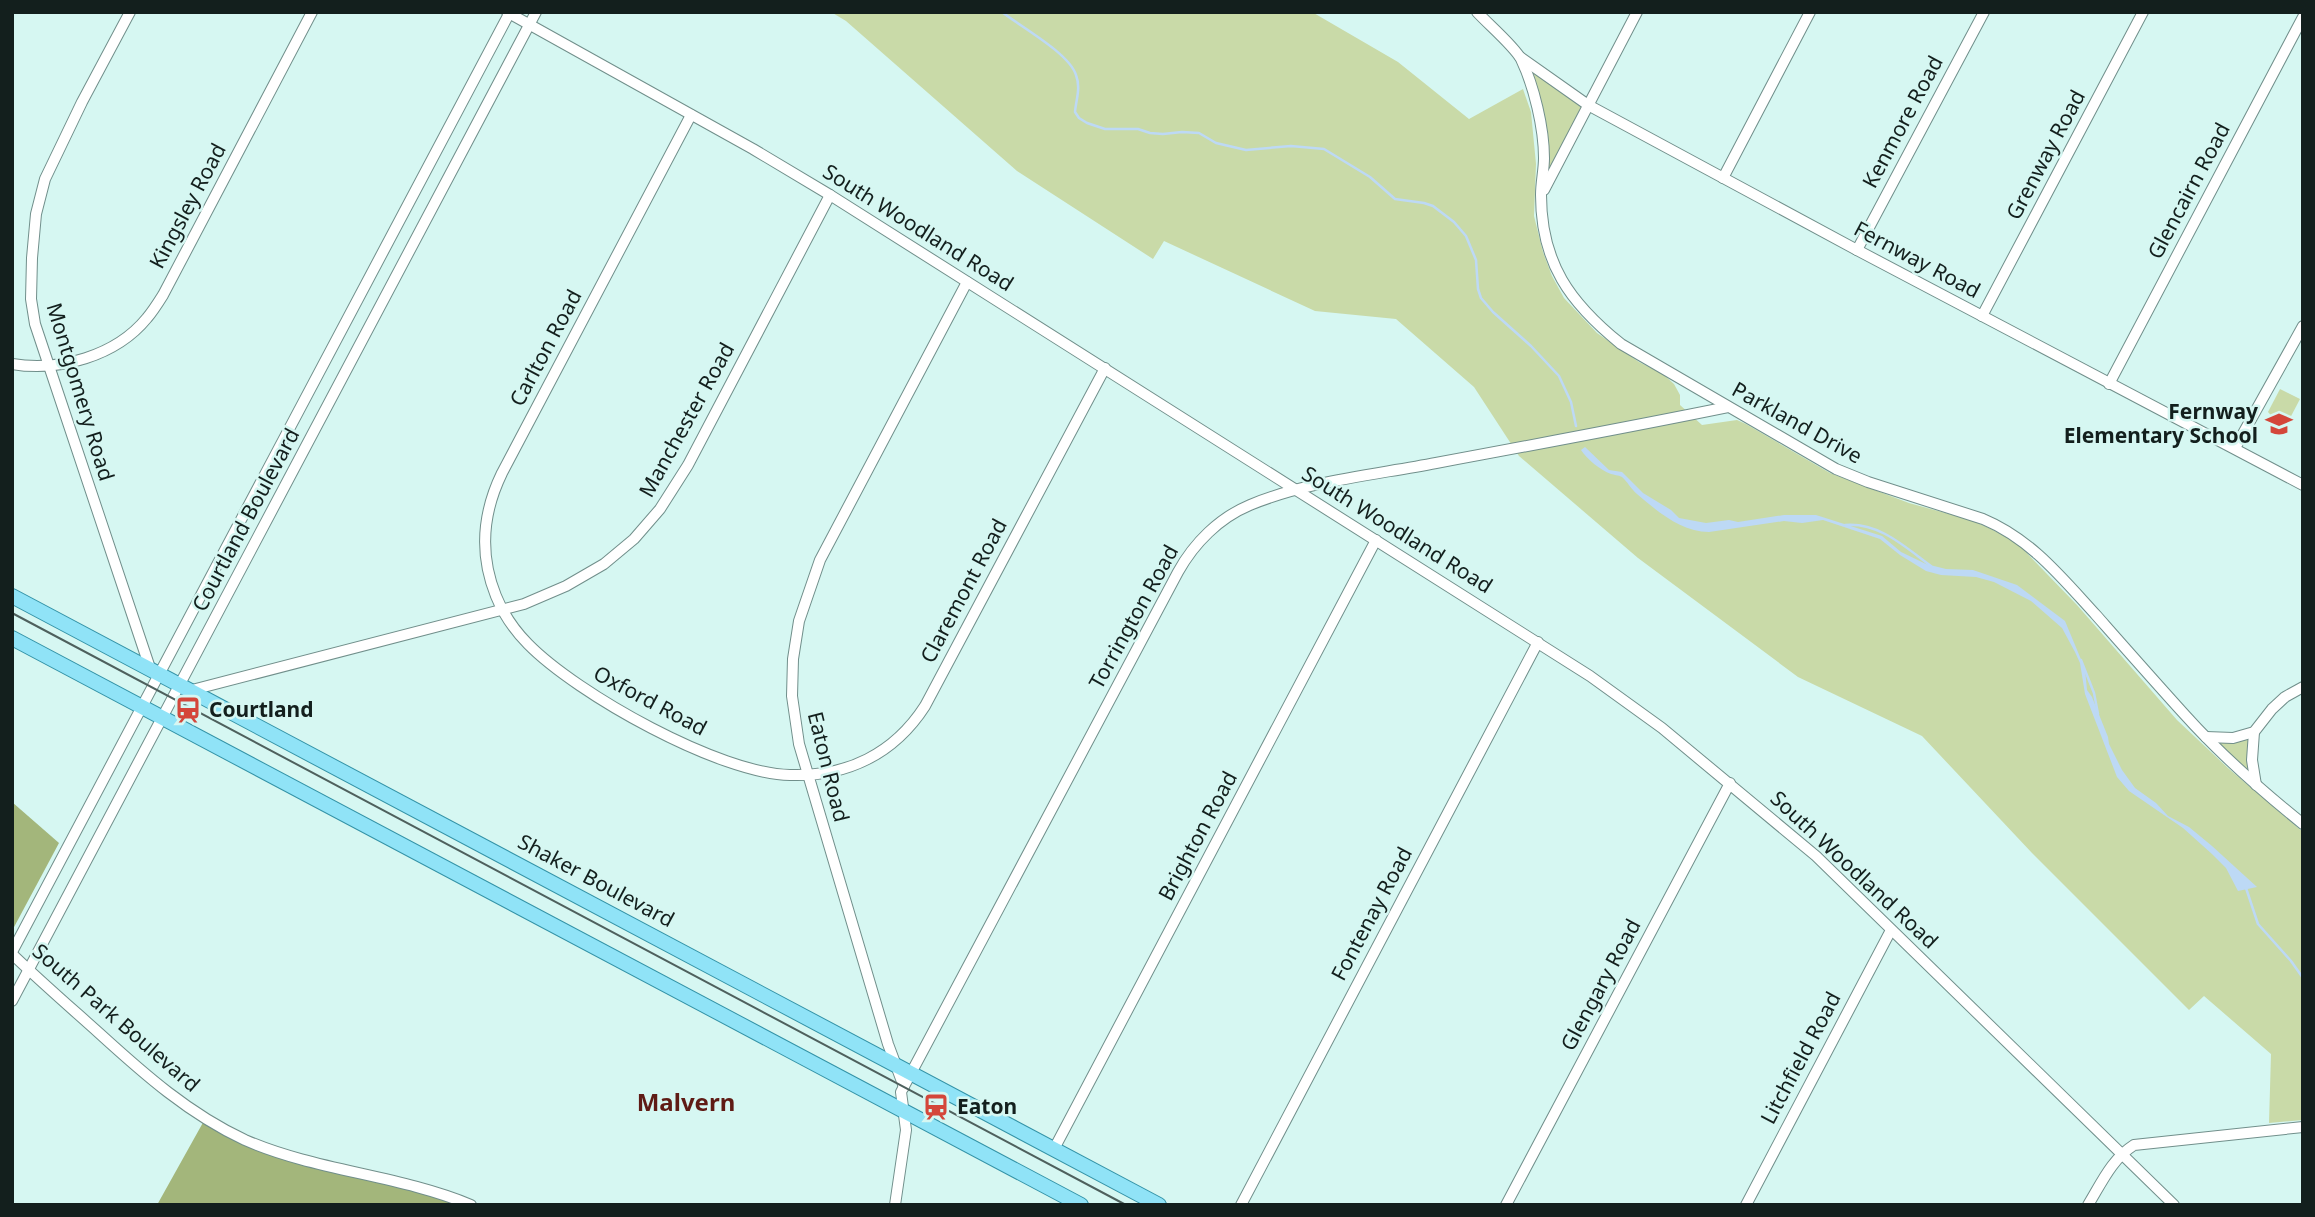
<svg xmlns="http://www.w3.org/2000/svg" width="2315" height="1217" font-family="'Noto Sans',sans-serif">
	<rect width="100%" height="100%" fill="#d6f7f2"/>
	<g fill="#c9daa8">
		<path d="M831,12H1312L1398,62L1469,119L1523,89L1531,112L1536,164L1534,216L1543,252L1552,276L1564,298L1597,333L1639,362L1663,374L1674,384L1680,395V405L1702,425L1737,420L1746,424L1830,473L1909,503L1971,520L1991,529L2017,543L2077,605L2177,720L2228,768L2303,832V1120L2269,1123L2271,1054L2204,996L2189,1010L2032,853L1922,736L1798,677L1638,558L1519,456L1474,387L1396,319L1315,311L1164,241L1153,259L1017,171L846,21Z"/>
		<path d="M1520,57L1588,105L1541,195L1544,157Z"/>
		<path d="M2280,389L2300,399L2288,422L2276,421L2268,412Z"/>
		<path d="M2254,732L2256,785L2206,737Z"/>
	</g>
	<g fill="#a3b67b">
		<path d="M12,802L59,843L13,929H12Z"/>
		<path d="M205,1119L246,1140L471,1205H157Z"/>
	</g>
	<path fill="#bdd9f5" d="M1585,447L1609,470L1622,472L1643,493L1671,510L1679,518L1706,523L1729,520L1738,522L1784,515H1816L1882,536L1901,552L1926,564L1946,569L1973,570L2017,585L2065,621L2085,669L2087,690L2092,697L2108,737L2109,744L2122,770L2135,788L2156,803L2168,816L2189,827L2212,846L2257,887L2238,891L2226,868L2212,854L2183,828L2129,791L2117,777L2085,694L2080,663L2075,652L2062,628L2031,601L1994,582L1976,577L1941,575L1926,571L1900,555L1880,539L1823,520L1802,523L1784,521L1709,532C1681,532 1657,511 1637,494C1631,489 1627,481 1622,477C1618,475 1614,475 1611,474C1600,470 1587,459 1581,450Z"/>
	<g fill="none" stroke-linecap="round" stroke-linejoin="round">
		<g stroke="#bdd9f5" stroke-width="2.5">
			<path d="M1002,12C1021,27 1069,53 1076,75C1081,88 1076,100 1075,112L1079,118L1087,123L1105,129H1138L1150,133L1163,134L1182,132L1199,133L1216,143L1246,150L1291,146L1324,149L1370,177L1395,199L1424,203L1433,206L1454,222L1466,236L1476,260L1478,289L1481,298L1493,312L1531,346L1559,376L1571,402L1576,426"/>
			<path d="M1845,525C1879,522 1905,547 1931,566"/>
			<path d="M2081,660L2094,693L2098,714"/>
			<path d="M2246,888L2258,924L2291,961L2303,978"/>
		</g>
		<g stroke="#718f8b" stroke-width="12">
			<g id="minor">
				<path d="M130,12L82,102L45,179L36,214L32,258L31,299L35,324L150,668"/>
				<path d="M507,12L753,149L830,195L1590,676L1662,728L1816,856L2174,1205"/>
				<path d="M1477,12C1488,24 1514,46 1521,59C1534,86 1544,128 1544,158C1544,170 1541,182 1541,195C1541,263 1570,303 1621,344L1836,469L1868,482L1983,519C2031,539 2062,578 2096,615C2126,649 2155,682 2185,715C2221,755 2262,791 2303,824"/>
				<path d="M1520,57L1588,105L1857,250L2303,485"/>
				<path d="M691,115L502,473C483,512 479,554 496,596C503,613 515,631 528,644C577,694 720,774 790,775C847,777 894,754 925,706L1105,368"/>
				<path d="M1723,178L1810,12"/>
				<path d="M1544,190L1637,12"/>
				<path d="M1857,250L1984,12"/>
				<path d="M1982,316L2143,12"/>
				<path d="M12,364C59,372 116,356 147,318C153,311 158,303 163,295L312,12"/>
				<path d="M2109,384L2303,17"/>
				<path d="M2235,448L2303,326"/>
				<path d="M192,690L524,604L566,586L604,564L634,539L660,509L688,465L830,195"/>
				<path d="M2254,732L2252,760L2256,785"/>
				<path d="M2206,737L2233,738L2254,732L2272,709L2285,697L2303,687"/>
				<path d="M12,952L510,12"/>
				<path d="M12,954C40,981 70,1007 99,1033C144,1074 189,1114 245,1140C316,1171 399,1175 471,1205"/>
				<path d="M12,1001L536,12"/>
				<path d="M904,1087L888,1044L799,744L792,696L793,659L799,621L820,560L967,282"/>
				<path d="M1054,1149L1376,540"/>
				<path d="M895,1205L906,1130L901,1092L1178,572C1194,543 1219,518 1250,505C1308,481 1374,475 1436,463C1533,445 1630,427 1728,407"/>
				<path d="M1241,1205L1538,642"/>
				<path d="M1506,1205L1730,783"/>
				<path d="M1746,1205L1891,930"/>
				<path d="M2088,1205C2102,1182 2112,1159 2134,1145L2303,1127"/>
			</g>
		</g>
		<g stroke="#3493a7" stroke-width="16">
			<g id="major">
				<path d="M12,596L1159,1205"/>
				<path d="M12,638L1081,1205"/>
			</g>
		</g>
		<use href="#minor" stroke="#fff" stroke-width="10"/>
		<use href="#major" stroke="#90e3f7" stroke-width="14"/>
		<path stroke="#4e605d" stroke-width="2" d="M12,613L1126,1205"/>
	</g>
	<defs>
		<g id="school-bare" transform="scale(2.1)"><path d="M0-5L7-2L0 1L-7-2ZM-4 1L0 2.5L4 1V4Q0 6-4 4Z" fill="#d4463a" stroke="#d6f7f2" stroke-width="2.5" paint-order="stroke"/></g>
		<g id="station-bare" transform="scale(2.1)"><path d="M-3-6H3Q5-6 5-4V2Q5 4 3 4L4.5 6H3L1.5 4h-3L-3 6H-4.5L-3 4Q-5 4-5 2V-4Q-5-6-3-6ZM-3.5-4v3h7v-3ZM-3.5 1v1.5H-2V1ZM2 1v1.5H3.5V1Z" fill="#d4463a" stroke="#d6f7f2" stroke-width="2.5" paint-order="stroke"/></g>
	</defs>
	<g fill-rule="evenodd">
		<use href="#school-bare" x="2279" y="424"/>
		<use href="#station-bare" x="188" y="710"/>
		<use href="#station-bare" x="936" y="1107"/>
	</g>
	<g text-anchor="middle" stroke-width="5" stroke-linejoin="round" paint-order="stroke">
		<g font-size="21" fill="#131f1d" stroke="#d6f7f2">
			<text transform="translate(1903 122) rotate(-62)" y="7">Kenmore Road</text>
			<text transform="translate(2046 155) rotate(-62)" y="7">Grenway Road</text>
			<text transform="translate(2189 191) rotate(-62)" y="7">Glencairn Road</text>
			<text transform="translate(188 206) rotate(-62)" y="7">Kingsley Road</text>
			<text transform="translate(918 228) rotate(32)" y="7">South Woodland Road</text>
			<text transform="translate(1917 260) rotate(28)" y="7">Fernway Road</text>
			<text transform="translate(546 348) rotate(-62)" y="7">Carlton Road</text>
			<text transform="translate(80 392) rotate(73)" y="7">Montgomery Road</text>
			<text transform="translate(687 420) rotate(-61)" y="7">Manchester Road</text>
			<text transform="translate(1797 423) rotate(29)" y="7">Parkland Drive</text>
			<text transform="translate(246 520) rotate(-62)" y="7">Courtland Boulevard</text>
			<text transform="translate(1397 530) rotate(32)" y="7">South Woodland Road</text>
			<text transform="translate(964 591) rotate(-62)" y="7">Claremont Road</text>
			<text transform="translate(1134 617) rotate(-61)" y="7">Torrington Road</text>
			<text transform="translate(650 701) rotate(28)" y="7">Oxford Road</text>
			<text transform="translate(828 767) rotate(76)" y="7">Eaton Road</text>
			<text transform="translate(1198 836) rotate(-62)" y="7">Brighton Road</text>
			<text transform="translate(1854 870) rotate(43)" y="7">South Woodland Road</text>
			<text transform="translate(596 881) rotate(28)" y="7">Shaker Boulevard</text>
			<text transform="translate(1372 914) rotate(-62)" y="7">Fontenay Road</text>
			<text transform="translate(1601 985) rotate(-62)" y="7">Glengary Road</text>
			<text transform="translate(116 1018) rotate(41)" y="7">South Park Boulevard</text>
			<text transform="translate(1801 1058) rotate(-62)" y="7">Litchfield Road</text>
		</g>
		<g font-size="21" font-weight="bold" fill="#131f1d" stroke="#d6f7f2" text-anchor="start">
			<text x="2258" y="419" text-anchor="end">Fernway<tspan x="2258" dy="24">Elementary School</tspan></text>
			<text x="209" y="717">Courtland</text>
			<text x="957" y="1114">Eaton</text>
		</g>
		<g font-size="24" font-weight="bold" fill="#5f1b15" stroke="#d6f7f2">
			<text x="686" y="1111">Malvern</text>
		</g>
	</g>
	<rect width="2315" height="1217" fill="none" stroke="#131f1d" stroke-width="28"/>
</svg>
